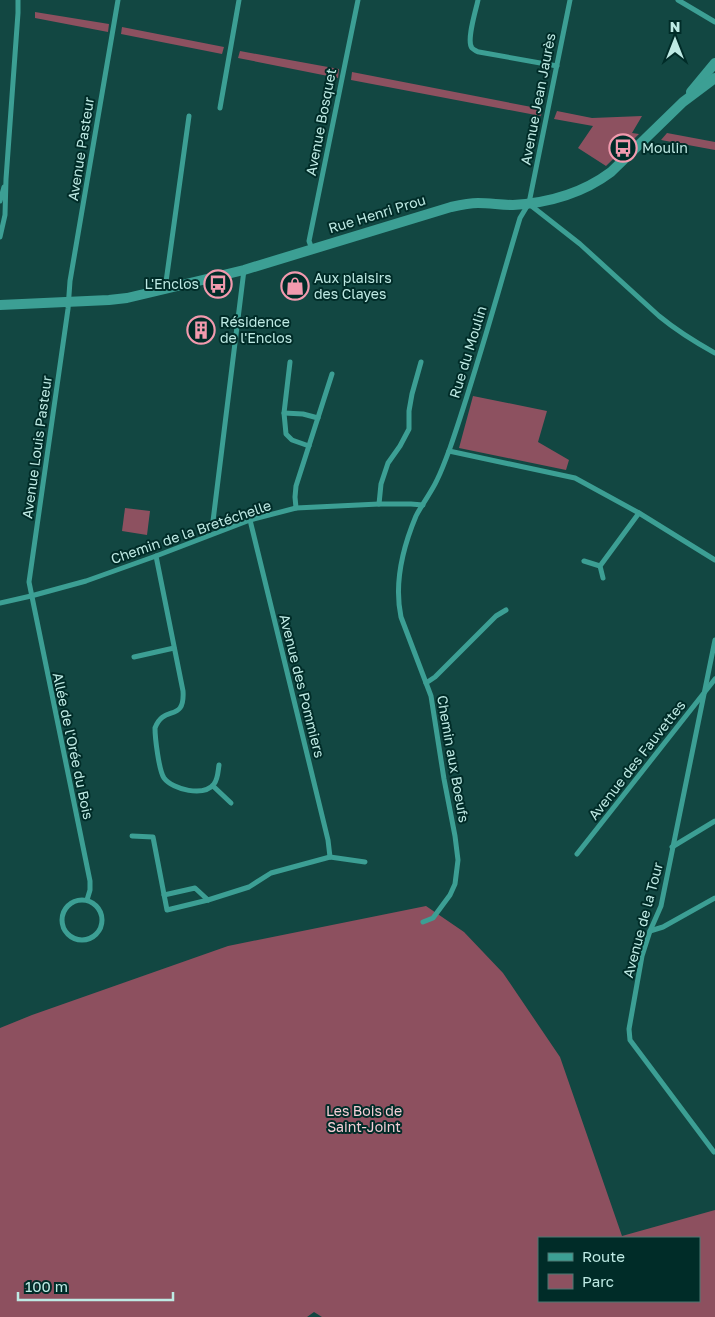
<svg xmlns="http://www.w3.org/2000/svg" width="715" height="1317" font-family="'Golos Text',sans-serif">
	<rect width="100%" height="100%" fill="#124742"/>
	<g fill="#8d5160">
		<path d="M35,12L109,24L108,32L35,18Z"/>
		<path d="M122,27L224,47L222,54L121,34Z"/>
		<path d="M240,51L339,69L338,78L238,58Z"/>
		<path d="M352,72L542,109L541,116L351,80Z"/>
		<path d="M557,111L592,118L642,116L632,133L639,134L606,166L578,148L593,126L554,119Z"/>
		<path d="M667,133L715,142V150L661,140Z"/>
		<path d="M473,396L547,411L538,442L569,460L566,470L459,448Z"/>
		<path d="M125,508L150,511L147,535L122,531Z"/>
	</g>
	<path fill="#8d505f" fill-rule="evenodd" d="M426,906L464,932L503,973L560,1057L622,1236L715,1210V1317H322L314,1312L307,1317H0V1028L32,1015L228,946ZM539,1238H699V1301H539Z"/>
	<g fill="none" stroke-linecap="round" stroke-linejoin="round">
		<g stroke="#3c9f94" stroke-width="5">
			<path d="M478,0C476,10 466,41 472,48C474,50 478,52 479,52L557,66"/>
			<path d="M678,0L715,22"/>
			<path d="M220,108L239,0"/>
			<path d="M0,201L4,187"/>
			<path d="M529,204L580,244L659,316C676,330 695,342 715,353"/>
			<path d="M0,237L5,215L6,179L18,13V0"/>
			<path d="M312,249L309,241L358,0"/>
			<path d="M165,289L189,116"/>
			<path d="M290,362L284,413L286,434L292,440L309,446"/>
			<path d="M284,413L303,414L318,418"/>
			<path d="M449,451L575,478L639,513L715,560"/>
			<path d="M379,504L381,484L388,463L400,446L409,429V411L412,394L421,362"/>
			<path d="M296,508L295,497L296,486L332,374"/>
			<path d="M250,520L328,840L330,857"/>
			<path d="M213,521L244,270"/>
			<path d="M156,556L183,691C185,723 164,704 155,728C155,738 159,771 164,778C173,790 204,797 214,784C218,779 218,771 219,765"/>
			<path d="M584,561L600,566"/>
			<path d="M603,578L600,566L639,513"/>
			<path d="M0,603L31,596L86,581L156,556L250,520L296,508L379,504H411L423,505"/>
			<path d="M134,657L174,648"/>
			<path d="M426,683L435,677L496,616L506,610"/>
			<path d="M213,786L231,803"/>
			<path d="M132,836L153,837L167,910L208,900L249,887L271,873L330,857L365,862"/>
			<path d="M672,847L715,821"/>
			<path d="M577,854L715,679"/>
			<path d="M164,895L195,888L208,900"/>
			<circle cx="82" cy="920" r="20"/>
			<path d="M87,900L90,890V881L29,582L68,309L70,281L118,0"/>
			<path d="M423,922L433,918L450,895L455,884L458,860L455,836L444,779L431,696L401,617C394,584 403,547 416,516C422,504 431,493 437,480C442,470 446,459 450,448C476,373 497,295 520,218L529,203L570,0"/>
			<path d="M650,931L663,927L715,898"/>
			<path d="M714,1152L630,1040L629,1029L642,956L650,931L661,906L715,640"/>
		</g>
		<g stroke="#3c9f94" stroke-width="10">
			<path d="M691,92L715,63"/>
			<path d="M0,305L109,300L127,298L165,289L244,270L451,207C460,205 469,203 478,203C490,203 501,205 513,205C547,203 583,193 611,172L683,102L715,78"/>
		</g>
	</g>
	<defs>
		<g id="bus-ring" transform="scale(1.4375)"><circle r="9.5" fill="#002c28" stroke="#f29aae" stroke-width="1.5"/><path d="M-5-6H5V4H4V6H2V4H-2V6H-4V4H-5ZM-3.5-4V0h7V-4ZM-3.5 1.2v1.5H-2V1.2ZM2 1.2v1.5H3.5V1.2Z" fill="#f29aae"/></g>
		<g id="shop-ring" transform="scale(1.4375)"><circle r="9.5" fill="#002c28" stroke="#f29aae" stroke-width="1.5"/><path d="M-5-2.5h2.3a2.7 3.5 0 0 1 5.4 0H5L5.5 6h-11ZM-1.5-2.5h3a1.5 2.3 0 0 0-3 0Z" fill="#f29aae"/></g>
		<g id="building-ring" transform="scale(1.4375)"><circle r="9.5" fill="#002c28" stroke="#f29aae" stroke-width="1.5"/><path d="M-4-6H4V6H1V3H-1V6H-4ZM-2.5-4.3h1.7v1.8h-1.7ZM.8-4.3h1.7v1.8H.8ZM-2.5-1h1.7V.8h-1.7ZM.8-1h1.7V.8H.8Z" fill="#f29aae"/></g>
	</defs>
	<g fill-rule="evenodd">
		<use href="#bus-ring" x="623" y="148"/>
		<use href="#bus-ring" x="218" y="284"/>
		<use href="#shop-ring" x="295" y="286"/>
		<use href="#building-ring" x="201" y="330"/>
	</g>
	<g text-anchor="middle" stroke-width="4" stroke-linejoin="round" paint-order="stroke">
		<g font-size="14" fill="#beeae4" stroke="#002c28">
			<text transform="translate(538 99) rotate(-79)" y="5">Avenue Jean Jaurès</text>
			<text transform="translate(321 122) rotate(-79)" y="5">Avenue Bosquet</text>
			<text transform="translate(81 149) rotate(-81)" y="5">Avenue Pasteur</text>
			<text transform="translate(377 214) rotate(-17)" y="5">Rue Henri Prou</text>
			<text transform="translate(468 352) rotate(-73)" y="5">Rue du Moulin</text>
			<text transform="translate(37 447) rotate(-82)" y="5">Avenue Louis Pasteur</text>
			<text transform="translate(191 532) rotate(-19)" y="5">Chemin de la Bretéchelle</text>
			<text transform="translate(302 686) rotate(76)" y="5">Avenue des Pommiers</text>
			<text transform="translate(73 746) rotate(78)" y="5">Allée de l'Orée du Bois</text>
			<text transform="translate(453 759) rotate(80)" y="5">Chemin aux Boeufs</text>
			<text transform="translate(637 760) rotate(-52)" y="5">Avenue des Fauvettes</text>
			<text transform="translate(643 920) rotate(-75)" y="5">Avenue de la Tour</text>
		</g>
		<g font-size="14" fill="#beeae4" stroke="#002c28" text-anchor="start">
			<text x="642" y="153">Moulin</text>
			<text x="314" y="283">Aux plaisirs<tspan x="314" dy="16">des Clayes</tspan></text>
			<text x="199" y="289" text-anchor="end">L'Enclos</text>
			<text x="220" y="327">Résidence<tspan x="220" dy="16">de l'Enclos</tspan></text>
		</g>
		<g font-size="14" fill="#f5ced6" stroke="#002c28">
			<text x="364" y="1116">Les Bois de<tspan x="364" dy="16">Saint-Joint</tspan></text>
		</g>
	</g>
	<rect x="538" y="1237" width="162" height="65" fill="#002c28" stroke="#4c7873"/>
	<rect x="548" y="1253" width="25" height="8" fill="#3c9f94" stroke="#4c7873"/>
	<text x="582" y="1262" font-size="15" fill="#beeae4">Route</text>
	<rect x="548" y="1274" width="25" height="15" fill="#8d5160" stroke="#4c7873"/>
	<text x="582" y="1287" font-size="15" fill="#beeae4">Parc</text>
	<g transform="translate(675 40)" stroke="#002c28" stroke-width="4" paint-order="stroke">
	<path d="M0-4L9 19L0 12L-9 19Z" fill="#beeae4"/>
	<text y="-8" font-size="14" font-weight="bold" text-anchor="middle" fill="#beeae4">N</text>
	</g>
	<path d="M18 1292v8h155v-8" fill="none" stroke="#beeae4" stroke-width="2.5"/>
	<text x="25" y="1292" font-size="15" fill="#beeae4" stroke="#002c28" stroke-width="4" paint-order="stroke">100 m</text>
</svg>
